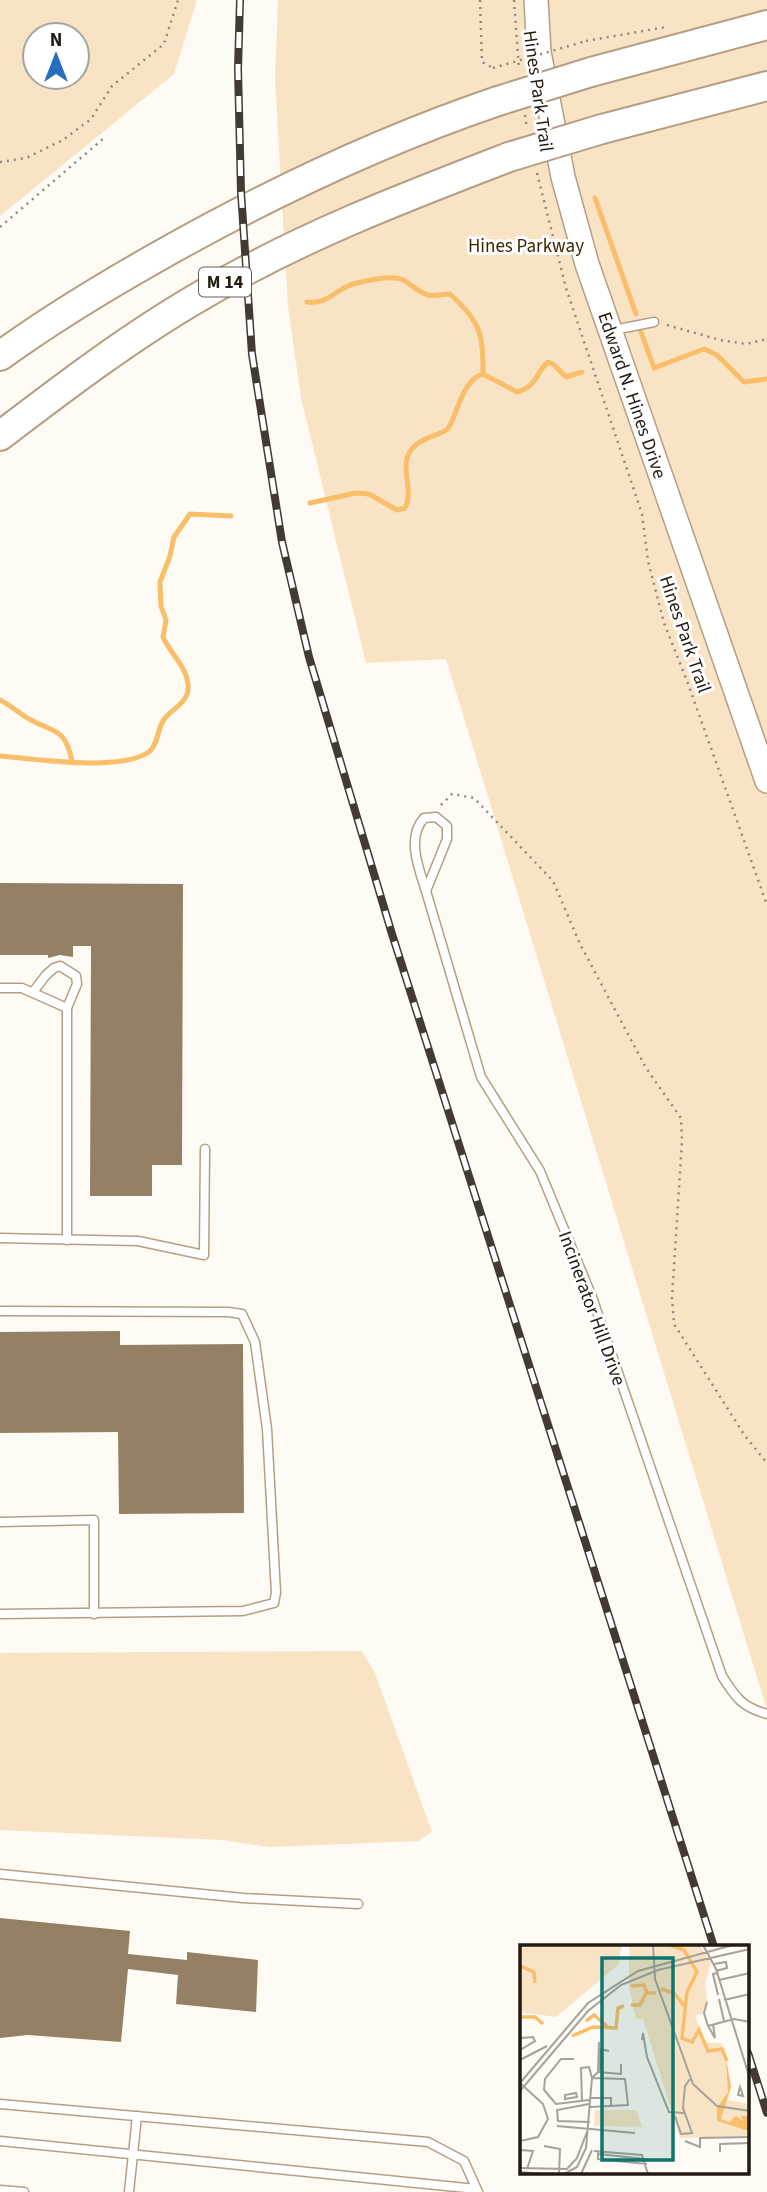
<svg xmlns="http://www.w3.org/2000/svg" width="767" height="2192" font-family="'Source Sans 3',sans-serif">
	<rect width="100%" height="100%" fill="#fefaf4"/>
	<g fill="#f9e3c5" fill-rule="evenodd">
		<path d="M0,0H197L174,74L0,216ZM35,35H77V77H35Z"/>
		<path d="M278,0H767V1710L446,659L366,663L301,398L288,307L275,78Z"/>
		<path d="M362,1651L375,1673L432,1832L418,1841L270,1847L222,1840L0,1830V1653Z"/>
	</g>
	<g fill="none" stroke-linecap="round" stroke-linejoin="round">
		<g stroke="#f9be69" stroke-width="5">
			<path d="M595,198L636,314"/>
			<path d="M307,302C330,305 336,287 357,283C369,280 395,274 405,281C413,286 418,292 428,295C435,297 443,294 450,294C481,322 483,334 483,374"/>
			<path d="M641,332L654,368L704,349L717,355L744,382L767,379"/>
			<path d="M483,374L517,392C538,386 535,373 548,362L553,364L566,377L582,372"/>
			<path d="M310,503L356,493L369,494L397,510L405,508C416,488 394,461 417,444C426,437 439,435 448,429C458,412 463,379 483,374"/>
			<path d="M0,700C10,705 19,713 29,719C54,733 65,727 72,761"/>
			<path d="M0,756C35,759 120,772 149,752C159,744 157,727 165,718C175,707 190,701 188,684C186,666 170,653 163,637L166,620L161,606L160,582L170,556L174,537L190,514L231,516"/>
		</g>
	</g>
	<g fill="#948065">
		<path d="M0,883L183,884L182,1165H152V1196H90L91,946H73V957L60,955L48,958V955H0Z"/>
		<path d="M120,1331V1345L243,1344L244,1513L119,1514L118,1432L0,1433V1332Z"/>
		<path d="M0,1918L130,1931L128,1954L187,1960V1952L258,1960L256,2012L176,2004L178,1975L128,1969L121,2042L28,2035L0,2038Z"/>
	</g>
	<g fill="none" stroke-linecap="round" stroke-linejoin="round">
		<g stroke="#b59f84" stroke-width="11">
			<g id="lane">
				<path d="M614,330L654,322"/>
				<path d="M426,891L447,839V826L436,817L424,818C406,838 419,869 426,891L481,1077L540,1171L592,1297L722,1676C736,1698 742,1707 767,1714"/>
				<path d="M0,988H22L67,1008"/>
				<path d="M33,992L46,975L54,968L60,966L76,976L77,984L67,1008V1240"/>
				<path d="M0,1238L138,1241L204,1255L205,1149"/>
				<path d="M0,1311L228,1312L242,1314L255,1342L267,1429L276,1593L274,1603L243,1611L0,1614"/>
				<path d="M0,1522L94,1520V1614"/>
				<path d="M0,1874L243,1898L358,1904"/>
				<path d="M0,2104L428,2142L464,2161L478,2192"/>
				<path d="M0,2141L476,2189"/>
				<path d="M0,2190L24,2192"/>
				<path d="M129,2192L137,2116"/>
			</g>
		</g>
		<g stroke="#b59f84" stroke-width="26">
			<path id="secondary" d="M536,0L539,52L563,177L587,264L767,781"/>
		</g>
		<g stroke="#b59f84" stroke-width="32">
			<g id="highway">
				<path d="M591,72L767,25"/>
				<path d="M602,129L767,86"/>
				<path d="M0,356C51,319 104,287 159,256C267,195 380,141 498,101"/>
				<path d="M0,436C64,387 134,334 204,294C300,237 405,197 509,157"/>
			</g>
		</g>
		<g stroke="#8f8981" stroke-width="2.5" stroke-dasharray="2 5" stroke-linecap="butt">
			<path d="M480,0L482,62L493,68"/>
			<path d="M514,0L519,70"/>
			<path d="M586,41L666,27"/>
			<path d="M525,115L527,129"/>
			<path d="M0,162L26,158L63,140L91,119L112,86L164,44L178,0"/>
			<path d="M537,173L566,288L642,514L648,561L664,623L687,681L767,905"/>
			<path d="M0,227L104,138"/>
			<path d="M667,325L720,340L746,344L767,339"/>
			<path d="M441,805L452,794L474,798L553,881L580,944L646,1068L681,1118L682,1141L672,1298L674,1324L745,1436L767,1463"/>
		</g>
		<use href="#lane" stroke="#fff" stroke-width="8"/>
		<use href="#secondary" stroke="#fff" stroke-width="23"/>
		<use href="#highway" stroke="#fff" stroke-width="28"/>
		<g stroke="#433b32" stroke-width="8">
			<g id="rail">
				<path d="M240,0L238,69L241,192L252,354L282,542L309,657L392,934L714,1947"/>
				<path d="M748,2053L767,2113"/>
			</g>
		</g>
		<use href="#rail" stroke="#fff" stroke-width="5" stroke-dasharray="16" stroke-linecap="butt"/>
		<g stroke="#b59f84" stroke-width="32" stroke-linecap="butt">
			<g id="highway-bridge">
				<path d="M498,101L591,72"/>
				<path d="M509,157L602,129"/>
			</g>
		</g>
		<path stroke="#8f8981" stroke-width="2.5" stroke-dasharray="2 5" stroke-linecap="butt" d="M493,68L586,41"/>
		<use href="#highway-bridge" stroke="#fff" stroke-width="28"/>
	</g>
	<g text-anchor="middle" stroke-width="6" stroke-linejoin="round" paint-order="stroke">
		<rect fill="#fff" stroke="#655f58" stroke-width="2" x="199" y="267.5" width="52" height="29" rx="5"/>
		<g font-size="18" font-weight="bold" fill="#231b11">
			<text x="225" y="288">M 14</text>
		</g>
		<g font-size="19" fill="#231b11" stroke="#fff">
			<text transform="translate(539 91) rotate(82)" y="7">Hines Park Trail</text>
			<text transform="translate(633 395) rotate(71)" y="7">Edward N. Hines Drive</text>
			<text transform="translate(686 634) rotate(71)" y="7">Hines Park Trail</text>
			<text transform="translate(593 1308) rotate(70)" y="7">Incinerator Hill Drive</text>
		</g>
		<g font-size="19" fill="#3d2600" stroke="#fff">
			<text x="526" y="252">Hines Parkway</text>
		</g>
	</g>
	<g transform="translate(520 1945)">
		<rect width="229" height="229" fill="#fefaf4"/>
		<path d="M0,0H102L98,20L36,72L0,67ZM109,0H179L186,10L191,18L185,38L187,56L182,69L175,71L185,98H201L204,104L211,143L208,155L229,159V191L160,193L123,74H116L109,42ZM75,165H116L122,182L74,181Z" fill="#f9e3c5"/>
		<path d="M206,113L211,141L201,174L209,177L216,171L223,176L221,171H229V186L197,176V163L208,147Z" fill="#f9be69"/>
		<path fill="none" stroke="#f9be69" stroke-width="3.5" d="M150,0L164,5L177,27L167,47L162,93L172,97L179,85L188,106L202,104L207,116M0,21L14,27L15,38M111,41L124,40L127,48M141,44L154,48L166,63M111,60H120L126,48H136M0,72H15L23,79M66,76L74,70L89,83M52,91L73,82L96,83L98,63L104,61"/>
		<path fill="none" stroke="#a6a199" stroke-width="2" d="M133,0L135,34L173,139L197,161L230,166M183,0L196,24L230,134M194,19L206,17L207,23L196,26M197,28L193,29L198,50M199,35L230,28M199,54L204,76M204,55L230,49M187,57L184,68L188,81M193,79L195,93L188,81L214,74L230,77M0,93L13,92L15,96L0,105M122,95L123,88L127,112L149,167L164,168M54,114H41L25,134L24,145L36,159L69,155M0,115L27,101M78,127L79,97M80,127V104L89,106M73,132L78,127L101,129V119M220,142L223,151L218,150ZM0,146L68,66L101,40L138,25L230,4M56,148L57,152L45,154V150ZM69,153H91V162M62,156L61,123L69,122L72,133M69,159L37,165L38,176L70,177M70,162L108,160L105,134L72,133M155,171L161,189L172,188L163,163L165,141L170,134M37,181L115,188M0,196L18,192L28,174L23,159L0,138L68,58L118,26L213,0M165,196L180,202V193L230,192M24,201L40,204L39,229M0,205L13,206L7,224M74,206L122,210L128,229M78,206V214L127,219M200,207V199L230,198M78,209L126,214M0,223L47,224L57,213L67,187M0,227L24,229M44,229L57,222L66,203L72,133M61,229L72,205"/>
		<path fill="#0f766e" fill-opacity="0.15" stroke="#0f766e" stroke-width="3.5" d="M82,13H153V215H82Z"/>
		<rect width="229" height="229" fill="none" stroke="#231b11" stroke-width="3.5"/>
	</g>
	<g transform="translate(56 56)"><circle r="33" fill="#ffffff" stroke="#a7a4a0" stroke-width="2"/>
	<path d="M0-5L12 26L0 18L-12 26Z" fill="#286ebf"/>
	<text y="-10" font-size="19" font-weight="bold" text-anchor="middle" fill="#231b11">N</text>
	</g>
</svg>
